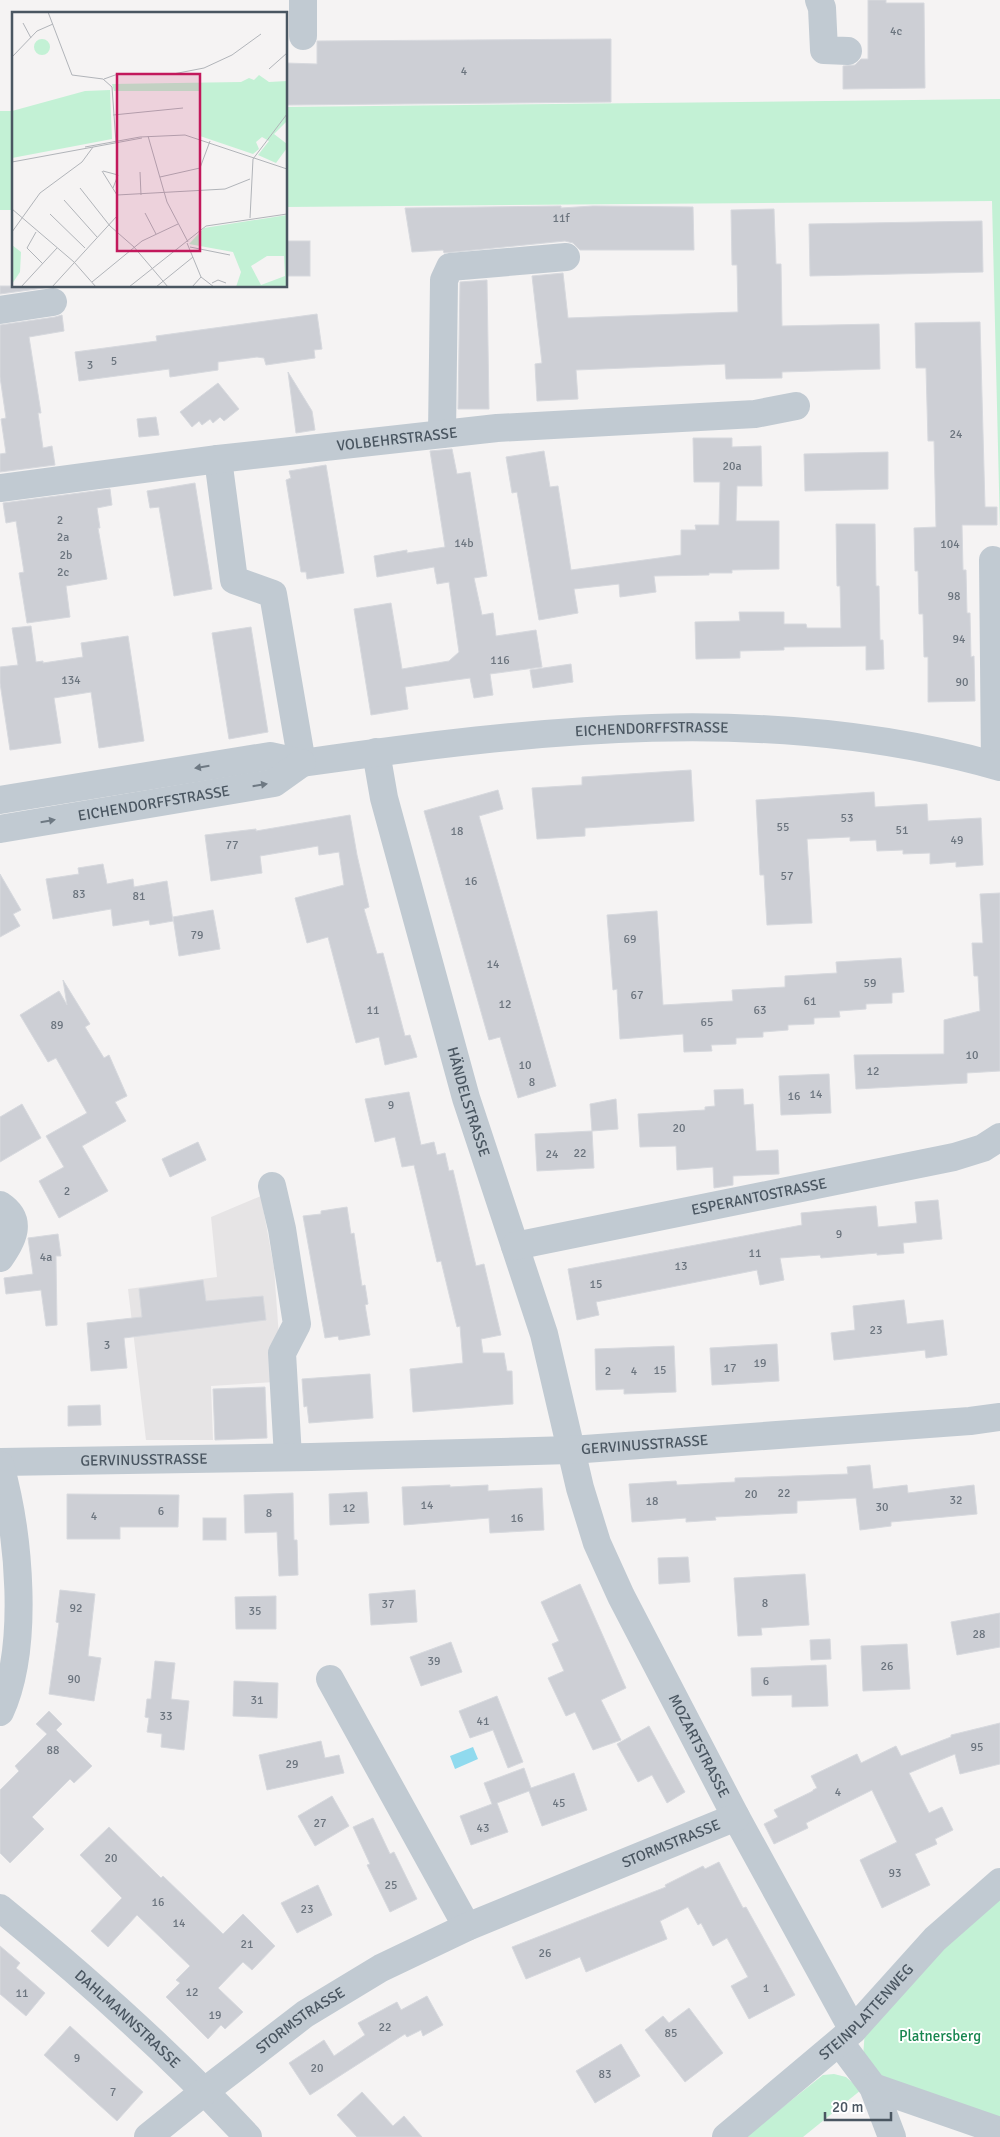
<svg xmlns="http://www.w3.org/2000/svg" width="1000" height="2137" font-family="Signika,sans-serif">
	<rect width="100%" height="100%" fill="#f5f3f3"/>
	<path fill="#e6e4e5" d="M261,1196L274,1268L279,1337L275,1382L211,1386L213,1440H146L128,1289L217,1277L211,1217Z"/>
	<g fill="#c3f1d5">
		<path d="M1000,99V529L992,201L286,207V107Z"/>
		<rect x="0" y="111" width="14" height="99"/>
		<path d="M1000,1890V2121L879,2077L863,2057L865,2030Z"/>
		<path d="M834,2074L846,2077L861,2090L803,2137H745L823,2075Z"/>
	</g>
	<path fill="#90daee" d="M473,1747L478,1759L455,1769L450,1756Z"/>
	<g fill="#cdcfd5" stroke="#d7d9de">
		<path d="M868,0H886V3H924L925,88L843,89V66L855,65L861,59H868Z"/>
		<path d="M611,39V102L286,105V63L317,64V41Z"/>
		<path d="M561,206V208L593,206L693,207L694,250H580L573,243L565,241L444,253L443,250L412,252L405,208Z"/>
		<path d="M774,209L776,264H781L782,326L879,324L880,369L782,372V378L726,379L725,364L576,370L578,399L537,401L535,364L542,363L532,276L563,273L568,318L738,312L737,265H732L731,210Z"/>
		<path d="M982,221L983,272L810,276L809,224Z"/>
		<rect x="286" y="241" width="24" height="35"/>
		<path d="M487,280L489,409H458L460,284V282Z"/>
		<path d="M0,286H58V287H51L0,294Z"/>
		<path d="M317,314L322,349L314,350L315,358L266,365L264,358L257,357L218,362V370L170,377L169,369L79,381L75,352L157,341L156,336Z"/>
		<path d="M62,315L64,331L29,337L41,413H38L43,448L52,446L55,465L0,472V454L6,453L1,419L6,418L0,377V325L55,317Z"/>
		<path d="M980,322L985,507H997V525H962L963,570H966L967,613H970L971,657L974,656L975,701L928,702V657H924L923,614H919L918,571H915L914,528L936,527L934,441H928L926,368H916L915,323Z"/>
		<path d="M288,372L312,411L315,430L296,433Z"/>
		<path d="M218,383L239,409L224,421L220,417L213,423L210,419L202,425L199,421L192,427L180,412Z"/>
		<path d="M156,417L159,435L139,437L137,419Z"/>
		<path d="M693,438H732V447L761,446L762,486H737L736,521H779V569L732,570V573H709V575L654,576L656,592L620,597L619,584L574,589L578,613L539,620L517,492L512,493L506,457L544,451L550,487L558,486L571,570L681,555V530H696L695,525H719L720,482H694Z"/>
		<path d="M452,449L457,474L470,472L487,576L474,578L482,615L493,613L496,636L536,630L542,667L490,674L493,695L474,698L470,678L405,687L408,709L371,715L354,609L391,603L402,669L449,661L459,652L449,582L437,584L434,567L377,577L374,556L407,550V553L445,547L430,451Z"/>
		<path d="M888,452V489L805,491L804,454Z"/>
		<path d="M326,465L344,573L307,579L306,572H301L286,480L291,478L289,471Z"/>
		<path d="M195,483L212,589L174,596L159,507L150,508L147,491Z"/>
		<path d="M110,489L112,505L97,508L100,528H98L107,579L66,586L70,617L27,623L19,573L24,572L16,521L6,523L3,503Z"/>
		<path d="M836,524H875L876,586H879L880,640H883L884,669L866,670V646L784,647V650L740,651V658L696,659L695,622L740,621L739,612H784V624H806L807,628H841L840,586H837Z"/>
		<path d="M31,626L36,662L43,661V663L83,657L81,643L128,636L144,741L99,748L91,692L54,698L61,743L10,750L0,683V667L18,665L12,628Z"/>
		<path d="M251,627L268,732L229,739L212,633Z"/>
		<path d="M571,664L573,682L533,688L530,670Z"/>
		<path d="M691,770L694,821L585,828V836L537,839L532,788L582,785V777Z"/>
		<path d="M498,790L503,809L479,816L556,1086L518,1098L500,1037L489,1040L424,811Z"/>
		<path d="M874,792L875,807L927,804L928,821L981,818L983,865L956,867V862L930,864V853L903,854V850L877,851L876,840L850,841V837L807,839L812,923L767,925L764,875H760L756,800Z"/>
		<path d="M350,815L357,855L369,907L364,909L377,954L383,953L405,1036L410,1035L417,1057L385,1065L379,1037L356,1043L328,937L307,943L295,898L344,885L339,852L319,855L318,846L260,856L262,873L211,881L205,835L256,829V831Z"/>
		<path d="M103,864L107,884L133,879L134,887L167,881L173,921L150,925L149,920L113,926L111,909L53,919L46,879L79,874L78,868Z"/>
		<path d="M0,874L21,910L13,914L20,926L0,937Z"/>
		<path d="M1000,893V1071L967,1073V1083L856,1089L854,1055L944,1054V1020L980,1011L978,976H974L972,943H983L980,894Z"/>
		<path d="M213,910L220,949L179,956L173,917Z"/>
		<path d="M657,911L663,1005L733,1001L732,990L785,987V976L837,973L836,962L901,958L904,992L892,993V1003L866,1004V1009L839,1011L840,1017L814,1018V1024L788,1025V1030L763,1032V1037L736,1038V1044L711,1045L712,1051L684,1052L683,1034L620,1039L617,989L613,990L607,915Z"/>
		<path d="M63,980L90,1024L85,1027L104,1058L109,1055L127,1096L115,1102L126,1121L82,1146L108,1191L59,1218L39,1181L64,1167L46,1136L87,1113L56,1058L48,1062L20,1015L59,991L67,1005Z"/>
		<path d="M829,1074L831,1113L781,1115L779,1076Z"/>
		<path d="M743,1089L744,1105L753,1104L756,1151L778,1150L779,1174L733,1176V1185L714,1188L713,1167L677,1170L676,1146L640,1147L638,1114L705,1110V1107L715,1106L714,1090Z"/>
		<path d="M409,1092L421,1145L434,1142L437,1155L445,1153L449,1171L453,1170L476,1266L484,1264L501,1335L481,1339L483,1353H504L507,1371H512L513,1404L413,1412L410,1369L463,1363L460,1326L457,1327L441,1261L437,1262L414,1165L402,1167L395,1137L375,1142L365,1099Z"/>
		<path d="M616,1099L618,1129L592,1131L594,1168L537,1171L535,1134L592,1131L590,1104Z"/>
		<path d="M22,1104L41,1138L0,1162V1117Z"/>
		<path d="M198,1142L206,1160L170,1177L162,1159Z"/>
		<path d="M938,1200L942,1239L903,1243L904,1253L877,1255V1253L821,1258L820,1255L780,1258L784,1280L760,1285L757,1270L596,1302L599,1315L577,1320L568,1269L802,1225L801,1213L876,1206L878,1227L917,1223L915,1202Z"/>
		<path d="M347,1207L351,1234L354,1233L362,1286L365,1285L368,1304L365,1305L370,1335L339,1340L338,1336L325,1338L303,1216L321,1214V1211Z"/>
		<path d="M58,1234L61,1256H56L57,1325L46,1326L41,1290L6,1294L4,1278L33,1274L28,1238Z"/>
		<path d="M203,1280L206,1301L263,1296L266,1320L124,1338L127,1368L91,1371L87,1323L142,1317L139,1289Z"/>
		<path d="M904,1300L907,1324L943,1320L947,1355L926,1358L925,1350L834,1360L831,1333L855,1330L853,1306Z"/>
		<path d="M777,1344L779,1381L712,1385L710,1348Z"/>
		<path d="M674,1346L676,1392L624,1394V1389L596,1390L595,1349Z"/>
		<path d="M370,1374L373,1418L309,1423L307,1406L304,1407L302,1379Z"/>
		<path d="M265,1387L267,1438L215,1440L213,1389Z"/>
		<path d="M100,1405L101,1425L68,1426V1406Z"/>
		<path d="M870,1465L873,1489L907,1485L908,1493L974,1485L977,1514L891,1522V1526L860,1530L856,1498L797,1501V1513L715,1517L716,1520L686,1522V1518L632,1522L629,1484L676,1481L677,1485L735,1482V1478L848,1474L847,1467Z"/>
		<path d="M450,1485V1487L488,1485V1491L542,1488L544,1530L490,1533L489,1518L404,1525L402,1487Z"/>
		<path d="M367,1492L369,1523L330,1525L329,1494Z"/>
		<path d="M293,1493L294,1540H297L298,1575L279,1576L277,1532L245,1533L244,1495Z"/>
		<path d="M67,1494L179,1495L178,1527H120V1539H67Z"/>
		<rect x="203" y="1518" width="23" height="22"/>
		<path d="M688,1557L690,1582L659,1584L658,1558Z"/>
		<path d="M805,1574L809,1625L761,1628L762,1635L738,1636L734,1578Z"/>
		<path d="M580,1584L626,1688L601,1700L621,1740L593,1750L575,1712L566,1716L548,1678L564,1671L552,1644L559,1641L541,1602Z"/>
		<path d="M60,1590L95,1594L88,1656L101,1658L94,1701L49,1694L59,1623L56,1622Z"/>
		<path d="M415,1590L417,1622L371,1625L369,1594Z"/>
		<path d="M276,1596V1629H236L235,1597Z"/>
		<path d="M1000,1613V1647L957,1655L951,1622Z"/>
		<path d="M830,1639L831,1659L811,1660L810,1640Z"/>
		<path d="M451,1642L462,1672L421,1686L410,1657Z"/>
		<path d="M907,1644L910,1689L863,1691L861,1646Z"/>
		<path d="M155,1661L175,1663L171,1699L189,1701L184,1750L161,1747L162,1734L147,1732L149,1718L145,1717L147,1699H151Z"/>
		<path d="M826,1665L828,1706L792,1707V1695L752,1696L751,1668Z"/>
		<path d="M234,1681L278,1683L277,1718L233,1716Z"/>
		<path d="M497,1696L523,1762L508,1768L493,1730L470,1738L459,1711Z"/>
		<path d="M49,1711L62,1724L56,1730L92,1766L74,1783L70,1779L32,1817L44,1829L10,1863L0,1853V1790L19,1771L15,1766L47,1734L36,1724Z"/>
		<path d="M1000,1723V1764L960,1774L955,1754L909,1773L929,1813L942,1807L953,1830L935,1839L937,1844L915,1854L930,1885L882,1908L860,1860L897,1842L872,1790L806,1823L808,1828L774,1844L764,1824L778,1817L774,1810L813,1791V1790L817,1788L811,1776L857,1754L861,1763L896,1746L901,1756L951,1737V1735Z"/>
		<path d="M649,1726L685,1792L667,1803L652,1775L638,1782L617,1744Z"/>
		<path d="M321,1741L325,1758L339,1755L344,1773L267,1790L259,1755Z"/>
		<path d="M524,1768L531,1788L574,1773L587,1810L542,1826L529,1791L497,1803L508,1832L471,1845L460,1816L492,1804L484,1783Z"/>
		<path d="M332,1796L349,1826L315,1846L298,1816Z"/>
		<path d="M373,1818L390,1854L394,1852L417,1899L390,1912L367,1865L370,1864L353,1827Z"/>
		<path d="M109,1827L161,1878L163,1876L223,1934L243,1914L275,1946L252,1970L243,1962L218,1988L243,2012L225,2029L221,2025L208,2039L166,1997L180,1983L176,1980L190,1966L137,1915L108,1947L91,1931L122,1898L80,1855Z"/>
		<path d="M719,1862L743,1908L746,1907L795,1995L749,2019L731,1986L748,1977L727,1938L713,1946L701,1923L698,1925L688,1907L660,1921L667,1939L586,1972L580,1957L526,1979L512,1947L666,1887L665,1885L703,1866L705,1869Z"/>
		<path d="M318,1885L332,1915L297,1933L281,1903Z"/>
		<path d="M0,1946L20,1963L16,1968L45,1993L26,2016L0,1994Z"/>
		<path d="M427,1996L443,2025L423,2036L421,2030L407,2037L405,2034L310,2095L289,2063L324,2040L334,2056L365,2035L358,2023L397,2002L401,2010Z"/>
		<path d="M689,2008L723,2053L685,2082L645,2030L663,2016L669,2023Z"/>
		<path d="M70,2026L143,2092L117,2121L44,2055Z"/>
		<path d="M621,2044L640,2076L595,2103L576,2071Z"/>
		<path d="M362,2092L393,2126L404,2116L422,2137H357L337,2115Z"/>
	</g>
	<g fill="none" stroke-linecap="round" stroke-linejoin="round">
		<g stroke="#c1cad2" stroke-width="28">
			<path d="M303,0V36"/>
			<path d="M819,0L822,8L824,50L848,51"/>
			<path d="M0,310L53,302"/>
			<path d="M442,434L444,280L450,267L566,257"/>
			<path d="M218,459L234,580L273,594L302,763"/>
			<path id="s1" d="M0,488L218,459L497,428L755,414L796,406"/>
			<path d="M993,560L995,765"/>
			<path id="s2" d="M376,752L384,798L466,1098L544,1334L580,1488L597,1543L621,1596L736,1817L853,2030"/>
			<path id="s3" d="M0,800L270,756L302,763C534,730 771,701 1000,767"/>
			<path id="s4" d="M0,829L274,783L302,763"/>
			<path d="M272,1186L282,1229L297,1324L282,1353L288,1457"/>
			<path d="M0,1205C24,1221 12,1240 0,1258"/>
			<path id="s5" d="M515,1246L954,1157L983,1148L1000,1137"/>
			<path id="s6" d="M0,1462L311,1457L571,1450L970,1421L1000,1417"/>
			<path d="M0,1465C19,1533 30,1647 0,1712"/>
			<path d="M330,1679L467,1927"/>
			<path id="s7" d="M0,1908C87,1979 172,2055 248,2137"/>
			<path d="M840,2043L873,2087L892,2137"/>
			<path d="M873,2087L1000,2131"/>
			<path id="s8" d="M148,2137L205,2091L305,2014L381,1968L467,1927L736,1817"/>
			<path id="s9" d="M726,2137L853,2030L935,1939L1000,1882"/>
		</g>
	</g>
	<defs><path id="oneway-solid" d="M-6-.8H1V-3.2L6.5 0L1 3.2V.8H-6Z" transform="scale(1.25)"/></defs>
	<g fill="#6e7983">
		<use href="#oneway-solid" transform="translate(202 767) rotate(171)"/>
		<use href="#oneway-solid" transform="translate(260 785) rotate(-9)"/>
		<use href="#oneway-solid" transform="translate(48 821) rotate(-10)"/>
	</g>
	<g text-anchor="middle" stroke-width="4" stroke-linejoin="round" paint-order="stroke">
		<g font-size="12" fill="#6b747e">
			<text x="896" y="35">4c</text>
			<text x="464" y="75">4</text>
			<text x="561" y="222">11f</text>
			<text x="114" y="365">5</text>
			<text x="90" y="369">3</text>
			<text x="956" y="438">24</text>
			<text x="732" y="470">20a</text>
			<text x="60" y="524">2</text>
			<text x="63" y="541">2a</text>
			<text x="464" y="547">14b</text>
			<text x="950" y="548">104</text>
			<text x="66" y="559">2b</text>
			<text x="63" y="576">2c</text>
			<text x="954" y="600">98</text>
			<text x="959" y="643">94</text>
			<text x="500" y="664">116</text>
			<text x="71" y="684">134</text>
			<text x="962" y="686">90</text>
			<text x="847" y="822">53</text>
			<text x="783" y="831">55</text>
			<text x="902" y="834">51</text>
			<text x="457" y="835">18</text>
			<text x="957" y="844">49</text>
			<text x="232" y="849">77</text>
			<text x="787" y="880">57</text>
			<text x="471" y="885">16</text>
			<text x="79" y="898">83</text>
			<text x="139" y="900">81</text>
			<text x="197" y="939">79</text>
			<text x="630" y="943">69</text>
			<text x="493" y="968">14</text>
			<text x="870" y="987">59</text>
			<text x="637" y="999">67</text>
			<text x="810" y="1005">61</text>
			<text x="505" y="1008">12</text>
			<text x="373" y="1014">11</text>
			<text x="760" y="1014">63</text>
			<text x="707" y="1026">65</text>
			<text x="57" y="1029">89</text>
			<text x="972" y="1059">10</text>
			<text x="525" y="1069">10</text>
			<text x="873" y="1075">12</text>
			<text x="532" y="1086">8</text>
			<text x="816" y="1098">14</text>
			<text x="794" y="1100">16</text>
			<text x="391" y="1109">9</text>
			<text x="679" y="1132">20</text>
			<text x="580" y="1157">22</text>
			<text x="552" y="1158">24</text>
			<text x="67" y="1195">2</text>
			<text x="839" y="1238">9</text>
			<text x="755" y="1257">11</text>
			<text x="46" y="1261">4a</text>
			<text x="681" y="1270">13</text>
			<text x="596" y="1288">15</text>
			<text x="876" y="1334">23</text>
			<text x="107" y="1349">3</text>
			<text x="760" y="1367">19</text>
			<text x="730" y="1372">17</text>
			<text x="660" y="1374">15</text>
			<text x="608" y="1375">2</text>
			<text x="634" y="1375">4</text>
			<text x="784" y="1497">22</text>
			<text x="751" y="1498">20</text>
			<text x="956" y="1504">32</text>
			<text x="652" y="1505">18</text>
			<text x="427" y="1509">14</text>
			<text x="882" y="1511">30</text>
			<text x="349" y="1512">12</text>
			<text x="161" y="1515">6</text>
			<text x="269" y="1517">8</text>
			<text x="94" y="1520">4</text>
			<text x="517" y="1522">16</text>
			<text x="765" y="1607">8</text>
			<text x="388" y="1608">37</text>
			<text x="76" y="1612">92</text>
			<text x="255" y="1615">35</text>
			<text x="979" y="1638">28</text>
			<text x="434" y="1665">39</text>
			<text x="887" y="1670">26</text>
			<text x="74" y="1683">90</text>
			<text x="766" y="1685">6</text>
			<text x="257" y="1704">31</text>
			<text x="166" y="1720">33</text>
			<text x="483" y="1725">41</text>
			<text x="977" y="1751">95</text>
			<text x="53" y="1754">88</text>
			<text x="292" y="1768">29</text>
			<text x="838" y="1796">4</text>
			<text x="559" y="1807">45</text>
			<text x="320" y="1827">27</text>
			<text x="483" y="1832">43</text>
			<text x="111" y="1862">20</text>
			<text x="895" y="1877">93</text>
			<text x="391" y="1889">25</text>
			<text x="158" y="1906">16</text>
			<text x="307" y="1913">23</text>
			<text x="179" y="1927">14</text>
			<text x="247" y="1948">21</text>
			<text x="545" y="1957">26</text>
			<text x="766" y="1992">1</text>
			<text x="192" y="1996">12</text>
			<text x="22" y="1997">11</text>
			<text x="215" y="2019">19</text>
			<text x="385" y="2031">22</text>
			<text x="671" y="2037">85</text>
			<text x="77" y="2062">9</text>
			<text x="317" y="2072">20</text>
			<text x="605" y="2078">83</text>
			<text x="113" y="2096">7</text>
		</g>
		<g font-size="15" fill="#4a5661" stroke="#fff">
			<text dy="5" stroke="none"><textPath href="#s1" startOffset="400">VOLBEHRSTRASSE</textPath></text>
			<text dy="5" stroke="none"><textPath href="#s3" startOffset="658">EICHENDORFFSTRASSE</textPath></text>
			<text dy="5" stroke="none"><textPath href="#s4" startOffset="156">EICHENDORFFSTRASSE</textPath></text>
			<text dy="5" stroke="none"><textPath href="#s2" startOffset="362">HÄNDELSTRASSE</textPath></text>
			<text dy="5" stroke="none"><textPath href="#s5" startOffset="249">ESPERANTOSTRASSE</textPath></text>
			<text dy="5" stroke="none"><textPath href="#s6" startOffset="645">GERVINUSSTRASSE</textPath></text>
			<text dy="5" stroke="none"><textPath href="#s6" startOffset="144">GERVINUSSTRASSE</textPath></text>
			<text dy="5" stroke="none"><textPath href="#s2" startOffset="1049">MOZARTSTRASSE</textPath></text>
			<text dy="5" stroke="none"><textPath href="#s8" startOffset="604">STORMSTRASSE</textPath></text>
			<text dy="5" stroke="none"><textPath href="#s9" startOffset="188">STEINPLATTENWEG</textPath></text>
			<text dy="5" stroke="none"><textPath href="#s7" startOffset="169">DAHLMANNSTRASSE</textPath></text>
			<text dy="5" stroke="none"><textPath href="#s8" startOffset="192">STORMSTRASSE</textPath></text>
		</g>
		<g font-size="15" fill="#17864f" stroke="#fff">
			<text x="940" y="2041">Platnersberg</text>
		</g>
	</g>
	<g transform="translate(12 12)">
		<rect width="275" height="275" fill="#f5f3f3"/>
		<path d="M22 35a8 8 0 1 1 16 0a8 8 0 1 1-16 0ZM247,63L257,70L275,69V109L262,122L275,132V136L264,151L246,143L257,129L250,125L244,130L247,137L241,142L188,124L187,79H102L100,72L229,70L237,66L242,68ZM98,78L100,127L0,146V99L73,79ZM275,203V275H224L229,260L221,240L177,232L192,216ZM255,244H272L273,264L249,273L239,254ZM0,233L9,240L8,260L0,272Z" fill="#c3f1d5" fill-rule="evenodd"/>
		<path fill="none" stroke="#b1b4b9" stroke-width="1" d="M36,0L60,63L91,67L100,75L104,131M11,11L19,26M0,45L25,19L41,12M257,57L275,41M92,67L106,62H161L192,56L220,43L249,22M101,103L171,96M136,124L155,190L176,230M73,135L128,125L173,123L275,157M0,150L130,126M91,159L106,163L101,176M128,160L129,183M148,165L188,156L198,129M68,176L98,214L122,235L156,275M105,183L213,177L238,167M52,188L85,225M0,197L62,250L84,275M133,201L144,222M38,202L73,236M238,206L241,147L275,102M0,220L28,181L70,150L81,135M24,220L15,236L31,252M175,231L189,265L180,275M178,235L218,243M189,265L202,275M80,270L130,229L166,212M200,271L206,268L214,271M9,275L45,236M40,275L105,204V183L90,159M117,275L194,214L275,202M144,275L181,245"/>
		<path fill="#c2185b" fill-opacity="0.15" stroke="#c2185b" stroke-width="2.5" d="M105,62H188V239H105Z"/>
		<rect width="275" height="275" fill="none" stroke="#4a5661" stroke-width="2.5"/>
	</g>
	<path d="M825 2112v8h66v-8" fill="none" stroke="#4a5661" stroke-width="2.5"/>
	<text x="832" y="2112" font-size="15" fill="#4a5661" stroke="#ffffff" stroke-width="4" paint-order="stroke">20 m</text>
</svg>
